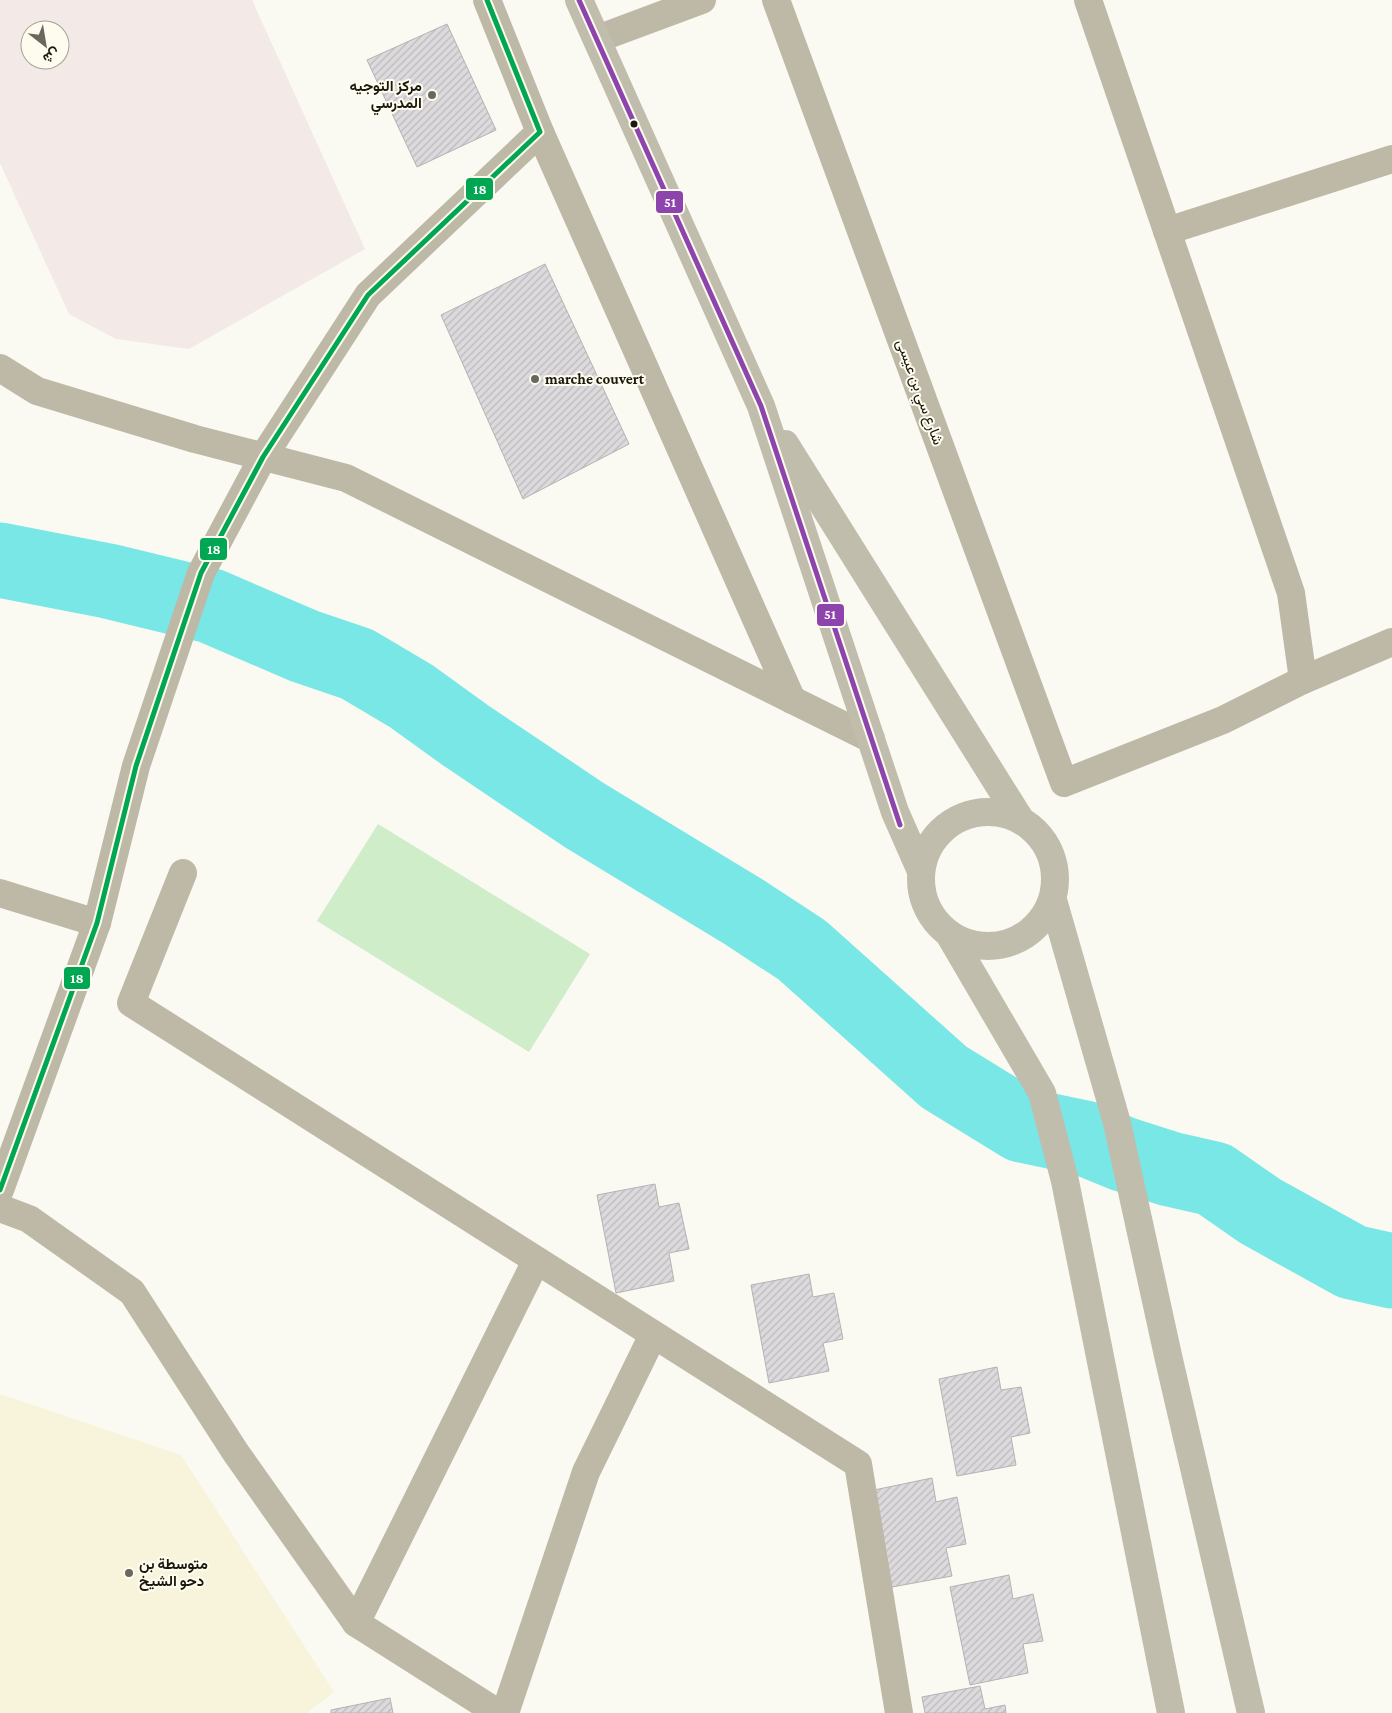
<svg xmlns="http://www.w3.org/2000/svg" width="1392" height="1713" font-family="'Crimson Pro',Vazirmatn,serif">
	<defs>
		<pattern id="building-hatch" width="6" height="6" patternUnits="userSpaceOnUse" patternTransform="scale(1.25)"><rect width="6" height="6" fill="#dddadd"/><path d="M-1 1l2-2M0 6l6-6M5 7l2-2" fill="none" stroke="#bdbabc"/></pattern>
	</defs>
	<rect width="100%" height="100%" fill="#faf9f2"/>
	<path fill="#f8f4db" d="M0,1394L181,1455L334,1692L307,1713H0Z"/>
	<path fill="#f3e9e6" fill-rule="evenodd" d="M0,0H252L365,249L189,349L116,339L69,314L0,163ZM30,30H60V60H30Z"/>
	<path fill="#d0edc9" d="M378,824L590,954L529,1052L317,921Z"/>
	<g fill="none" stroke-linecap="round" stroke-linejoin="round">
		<path stroke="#78e7e5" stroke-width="75" d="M0,560L108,581L211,606L304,646L357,664L411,696L465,735L584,815L744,912L802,950L944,1077L1022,1125L1084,1138L1123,1154L1170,1169L1214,1179L1260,1211L1352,1262L1392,1271"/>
	</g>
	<g fill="url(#building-hatch)" stroke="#b5b2b4">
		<path d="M447,24L496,130L417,167L367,60Z"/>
		<path d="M545,264L629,444L523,499L441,315Z"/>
		<path d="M655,1184L659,1207L679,1203L689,1249L669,1253L674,1281L616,1293L597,1195Z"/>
		<path d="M809,1274L813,1297L834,1293L843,1339L823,1343L829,1371L769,1383L751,1285Z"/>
		<path d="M997,1367L1001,1390L1021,1387L1030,1433L1011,1437L1016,1465L957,1476L939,1379Z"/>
		<path d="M932,1478L936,1502L957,1497L966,1544L946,1548L952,1576L892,1587L874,1490Z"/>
		<path d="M1009,1575L1013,1599L1033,1594L1043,1641L1023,1644L1028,1673L970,1685L950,1587Z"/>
		<path d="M980,1686L985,1709L1005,1705L1006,1713H925L922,1697Z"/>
		<path d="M390,1698L393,1713H331V1710Z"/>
	</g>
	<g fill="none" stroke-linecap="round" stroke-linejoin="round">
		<g stroke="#beb8a7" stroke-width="28">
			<path d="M776,0L1064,783L1223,720L1303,680L1291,593L1088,0"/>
			<path d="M597,39L702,0"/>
			<path d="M540,132L792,700"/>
			<path d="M1167,231L1392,159"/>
			<path d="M0,368L37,391L195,439L346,478L871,739"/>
			<path d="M1303,680L1392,642"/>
			<path d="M183,873L131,1003L858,1464L899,1713"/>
			<path d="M0,893L97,923"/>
			<path d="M0,1190L97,923L136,766L201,573L263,457L368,295L540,132L487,0"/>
			<path d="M0,1208L29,1219L132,1292L236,1453L356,1623L498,1713"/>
			<path d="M356,1623L536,1261"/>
			<path d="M505,1713L586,1472L653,1335"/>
		</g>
		<g stroke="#c0bdac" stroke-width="28">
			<path d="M579,0L761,406L895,812L921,871"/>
			<path d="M785,444L1020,819"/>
			<circle cx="988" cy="879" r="67"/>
			<path d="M1053,900L1117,1123L1169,1360L1251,1713"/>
			<path d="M949,934L1042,1093L1065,1181L1171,1713"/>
		</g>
		<g stroke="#fefcef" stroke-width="9">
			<path id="bus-1" d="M579,0L761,406L900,825"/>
		</g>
		<g stroke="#fefcef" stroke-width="9">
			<path id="bus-2" d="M0,1190L97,923L136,766L201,573L263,457L368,295L540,132L487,0"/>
		</g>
		<use href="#bus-1" stroke="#8e44ad" stroke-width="5"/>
		<use href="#bus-2" stroke="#00a651" stroke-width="5"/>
	</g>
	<g fill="#69675e" stroke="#fefcef" stroke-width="2">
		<circle cx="432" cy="95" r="5"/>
		<circle cx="535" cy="379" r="5"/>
		<circle cx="129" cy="1573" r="5"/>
	</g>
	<circle fill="#1b190e" stroke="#fefcef" stroke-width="2" cx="634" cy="124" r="4.5"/>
	<g text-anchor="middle" stroke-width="4" stroke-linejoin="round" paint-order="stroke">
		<g font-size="15" font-weight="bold" fill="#1b190e" stroke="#fefcef" text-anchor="start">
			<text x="422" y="91" text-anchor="end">مركز التوجيه<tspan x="422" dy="17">المدرسي</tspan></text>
			<text x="545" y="384">marche couvert</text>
			<text x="139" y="1569">متوسطة بن<tspan x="139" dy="17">دحو الشيخ</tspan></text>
		</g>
		<g font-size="15" fill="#1b190e" stroke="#fefcef">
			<text transform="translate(920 392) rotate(70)" y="5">شارع سي بن عيسى</text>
		</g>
	</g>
	<g stroke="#fefcef" stroke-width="2">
		<rect x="465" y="177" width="29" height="24" rx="5" fill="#00a651"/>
		<rect x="655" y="190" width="29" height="24" rx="5" fill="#8e44ad"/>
		<rect x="199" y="537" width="29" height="24" rx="5" fill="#00a651"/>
		<rect x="816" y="603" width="29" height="24" rx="5" fill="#8e44ad"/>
		<rect x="63" y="966" width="28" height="24" rx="5" fill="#00a651"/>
	</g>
	<g font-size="14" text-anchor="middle" font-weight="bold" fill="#fff">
		<text x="480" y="194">18</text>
		<text x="670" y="207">51</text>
		<text x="214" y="554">18</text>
		<text x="830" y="619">51</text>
		<text x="77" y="983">18</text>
	</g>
	<g transform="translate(45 45) rotate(149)"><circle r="24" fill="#fefcef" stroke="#a3a195"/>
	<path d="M0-4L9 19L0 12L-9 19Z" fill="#69675e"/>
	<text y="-8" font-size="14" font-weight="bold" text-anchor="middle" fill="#1b190e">ش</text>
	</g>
</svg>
